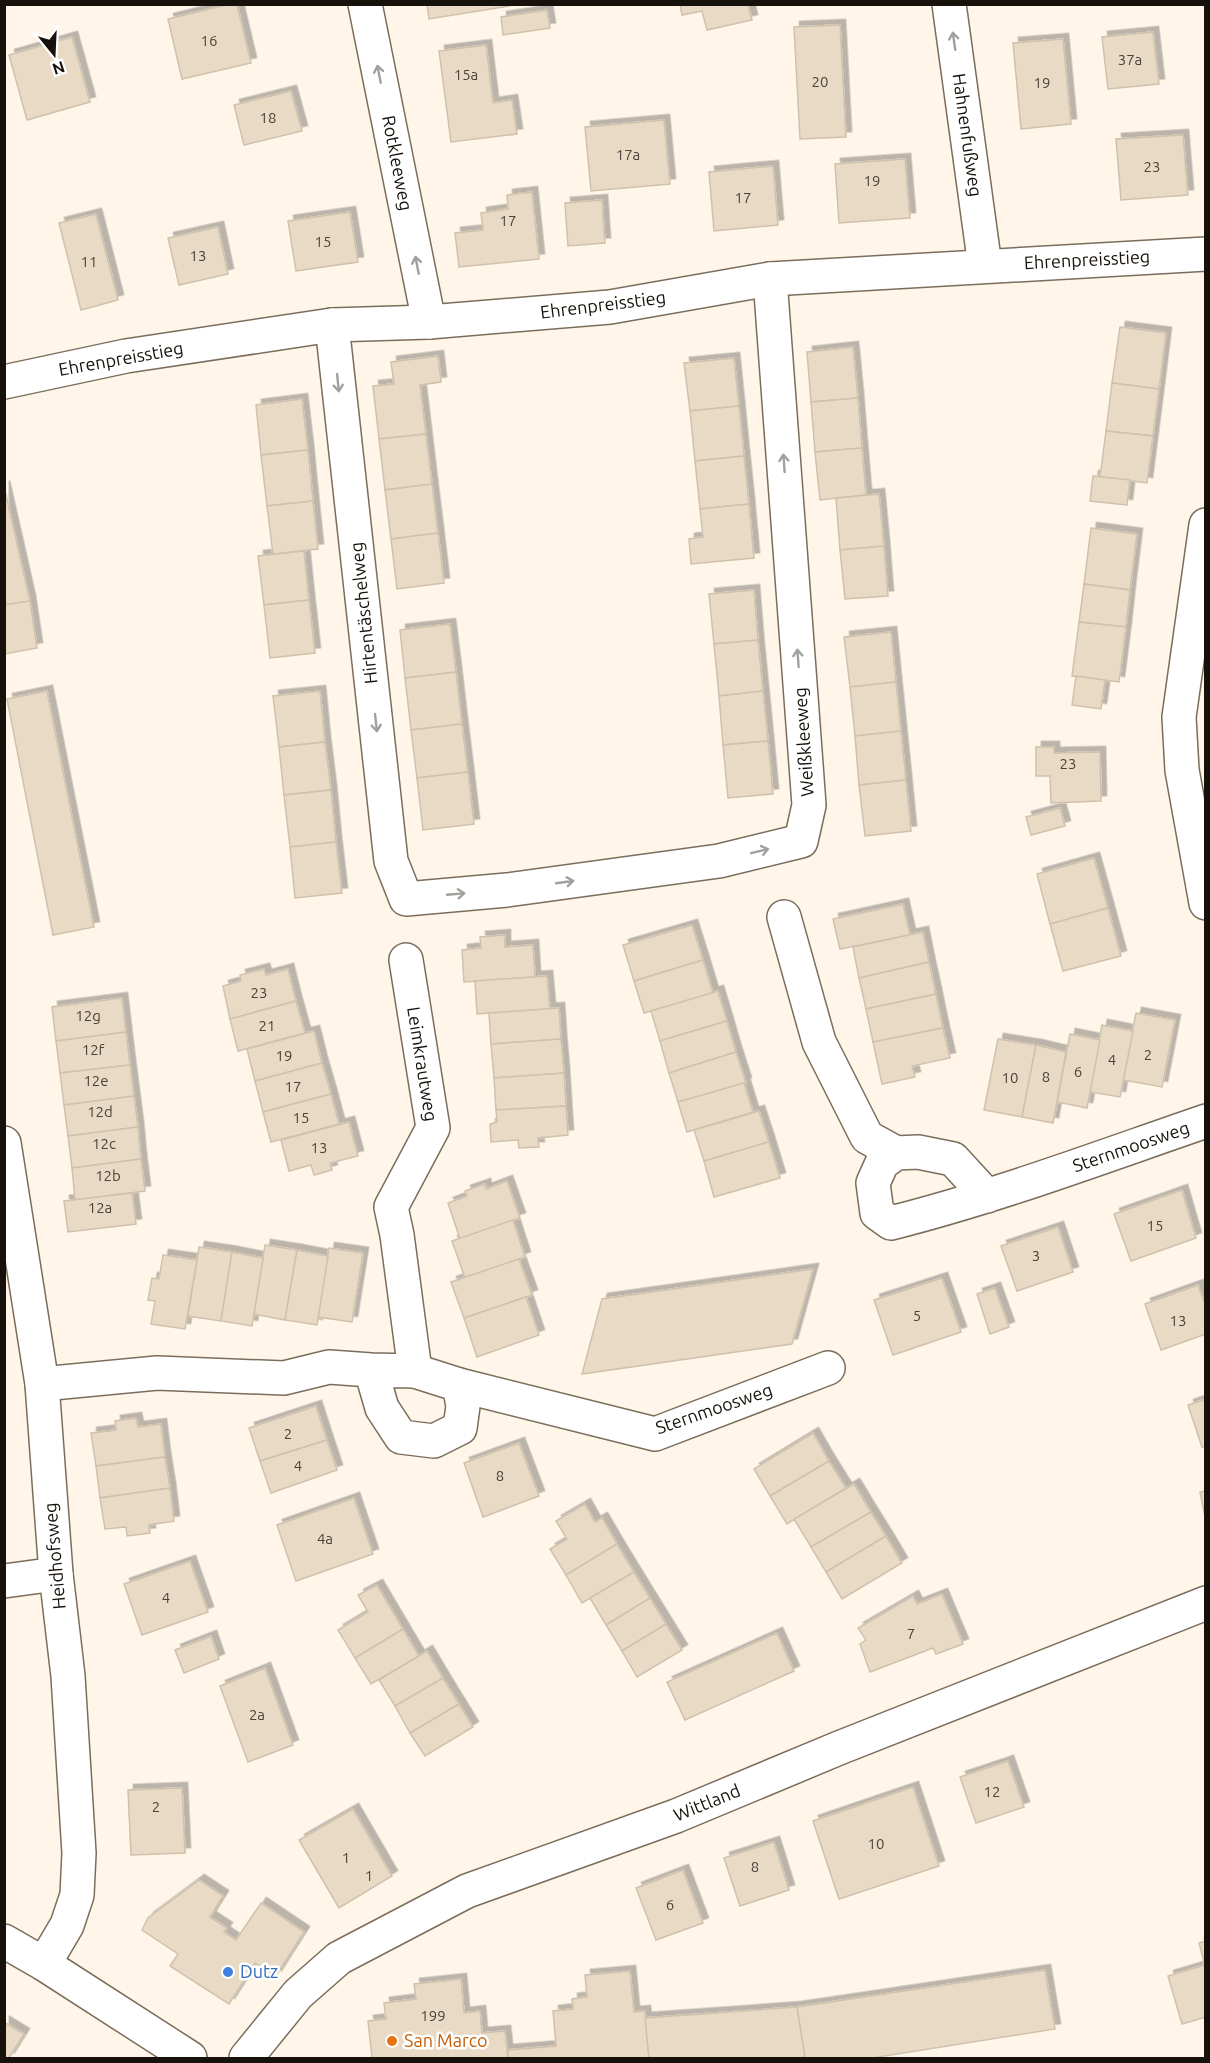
<svg xmlns="http://www.w3.org/2000/svg" width="1210" height="2063" font-family="Ubuntu,sans-serif">
	<defs>
		<filter id="shadow"><feDropShadow dx="5.5" dy="-5.5" stdDeviation="0" flood-color="#0004"/></filter>
	</defs>
	<rect width="100%" height="100%" fill="#fff5e9"/>
	<g fill="#e9dac5" stroke="#d0c1ac" stroke-width="1.5" filter="url(#shadow)">
		<path d="M230,4H237L251,63L182,79L168,19Z"/>
		<path d="M427,4H509V6L429,19Z"/>
		<path d="M680,4H748L752,20L707,30L702,11L682,15Z"/>
		<path d="M547,10L550,28L503,35L501,17Z"/>
		<path d="M840,25L846,137L800,139L794,27Z"/>
		<path d="M1153,32L1159,84L1108,89L1102,37Z"/>
		<path d="M72,37L90,102L27,120L9,55Z"/>
		<path d="M1063,39L1071,124L1021,129L1013,43Z"/>
		<path d="M486,45L493,103L512,100L517,134L451,142L439,51Z"/>
		<path d="M291,91L302,131L244,145L234,105Z"/>
		<path d="M664,120L670,184L591,191L585,127Z"/>
		<path d="M1183,135L1188,195L1121,200L1116,139Z"/>
		<path d="M905,159L910,218L839,223L835,164Z"/>
		<path d="M773,166L778,225L714,231L709,172Z"/>
		<path d="M532,192L539,259L459,267L455,233L483,230L481,213L508,209L507,195Z"/>
		<path d="M602,200L605,243L568,246L565,203Z"/>
		<path d="M350,212L358,262L296,271L288,221Z"/>
		<path d="M96,214L118,300L81,310L59,223Z"/>
		<path d="M218,227L228,274L179,285L168,238Z"/>
		<path d="M1120,327L1166,333L1159,389L1112,383Z"/>
		<path d="M853,347L858,398L811,402L807,352Z"/>
		<path d="M438,356L441,382L420,385L426,434L379,439L373,386L394,384L391,362Z"/>
		<path d="M734,358L739,406L690,411L684,363Z"/>
		<path d="M1112,383L1159,389L1153,436L1106,431Z"/>
		<path d="M858,398L862,448L815,452L811,402Z"/>
		<path d="M302,399L308,450L261,455L256,405Z"/>
		<path d="M739,406L744,456L695,461L690,411Z"/>
		<path d="M1106,431L1153,436L1147,483L1100,477Z"/>
		<path d="M426,434L432,484L385,490L379,439Z"/>
		<path d="M862,448L866,495L820,500L815,452Z"/>
		<path d="M308,450L313,501L267,506L261,455Z"/>
		<path d="M744,456L749,504L700,509L695,461Z"/>
		<path d="M1093,476L1130,480L1127,505L1090,501Z"/>
		<path d="M432,484L438,533L391,539L385,490Z"/>
		<path d="M4,486L30,601L4,605Z"/>
		<path d="M879,494L884,546L840,550L836,498Z"/>
		<path d="M313,501L318,549L273,554L267,506Z"/>
		<path d="M749,504L754,558L691,564L689,539L703,537L700,509Z"/>
		<path d="M1091,528L1137,534L1130,590L1084,584Z"/>
		<path d="M438,533L444,583L397,589L391,539Z"/>
		<path d="M884,546L888,596L845,599L840,550Z"/>
		<path d="M304,551L309,600L264,605L258,556Z"/>
		<path d="M1084,584L1130,590L1126,627L1079,622Z"/>
		<path d="M754,590L758,640L714,644L709,594Z"/>
		<path d="M309,600L315,653L270,658L264,605Z"/>
		<path d="M30,601L37,648L4,654V605Z"/>
		<path d="M1079,622L1126,627L1119,682L1072,676Z"/>
		<path d="M450,624L456,672L405,678L400,630Z"/>
		<path d="M891,632L896,682L850,687L844,637Z"/>
		<path d="M758,640L763,691L719,696L714,644Z"/>
		<path d="M456,672L462,724L411,730L405,678Z"/>
		<path d="M1076,676L1105,680L1101,709L1072,705Z"/>
		<path d="M896,682L901,731L855,736L850,687Z"/>
		<path d="M47,691L94,927L53,935L7,699Z"/>
		<path d="M320,691L325,742L279,747L273,696Z"/>
		<path d="M763,691L768,741L723,745L719,696Z"/>
		<path d="M462,724L468,772L417,778L411,730Z"/>
		<path d="M901,731L906,780L859,785L855,736Z"/>
		<path d="M768,741L773,794L728,798L723,745Z"/>
		<path d="M325,742L331,790L284,795L279,747Z"/>
		<path d="M1036,747H1054V753L1100,752L1101,801L1051,803L1050,776H1036Z"/>
		<path d="M468,772L474,824L423,830L417,778Z"/>
		<path d="M906,780L911,831L865,836L859,785Z"/>
		<path d="M331,790L336,842L290,847L284,795Z"/>
		<path d="M1060,808L1065,826L1031,835L1026,817Z"/>
		<path d="M336,842L342,893L295,898L290,847Z"/>
		<path d="M1094,858L1108,908L1050,924L1037,874Z"/>
		<path d="M903,904L910,935L840,949L833,919Z"/>
		<path d="M1108,908L1121,956L1063,971L1050,924Z"/>
		<path d="M692,925L703,960L634,981L623,945Z"/>
		<path d="M923,932L929,962L859,978L853,947Z"/>
		<path d="M505,935V947L533,945L535,977L464,982L462,950L481,948L480,937Z"/>
		<path d="M703,960L713,993L644,1013L634,981Z"/>
		<path d="M929,962L936,994L866,1009L859,978Z"/>
		<path d="M264,969L266,975L288,969L296,1001L230,1019L223,986L241,981L240,975Z"/>
		<path d="M547,976L550,1009L477,1014L475,981Z"/>
		<path d="M718,991L727,1021L660,1041L651,1011Z"/>
		<path d="M936,994L943,1028L873,1042L866,1009Z"/>
		<path d="M122,998L126,1032L56,1041L52,1007Z"/>
		<path d="M296,1001L305,1033L238,1051L230,1019Z"/>
		<path d="M559,1008L561,1039L491,1044L489,1013Z"/>
		<path d="M1136,1013L1175,1020L1162,1087L1123,1080Z"/>
		<path d="M727,1021L736,1052L669,1073L660,1041Z"/>
		<path d="M1102,1025L1133,1031L1120,1097L1090,1092Z"/>
		<path d="M943,1028L950,1058L912,1066L915,1077L882,1084L873,1042Z"/>
		<path d="M314,1031L322,1063L255,1081L247,1049Z"/>
		<path d="M126,1032L130,1065L60,1073L56,1041Z"/>
		<path d="M1070,1034L1100,1040L1087,1108L1057,1102Z"/>
		<path d="M561,1039L564,1073L494,1078L491,1044Z"/>
		<path d="M998,1039L1036,1045L1022,1117L984,1110Z"/>
		<path d="M1036,1045L1066,1052L1053,1123L1022,1117Z"/>
		<path d="M736,1052L746,1083L678,1102L669,1073Z"/>
		<path d="M322,1063L331,1094L263,1112L255,1081Z"/>
		<path d="M130,1065L134,1096L64,1105L60,1073Z"/>
		<path d="M564,1073L566,1106L496,1110L494,1078Z"/>
		<path d="M744,1083L753,1112L687,1132L678,1102Z"/>
		<path d="M331,1094L339,1124L271,1142L263,1112Z"/>
		<path d="M134,1096L138,1127L68,1136L64,1105Z"/>
		<path d="M566,1106L568,1135L538,1138L539,1147L519,1148L518,1140L491,1142L490,1124L497,1122L496,1110Z"/>
		<path d="M759,1111L769,1142L704,1161L694,1130Z"/>
		<path d="M349,1122L358,1156L330,1163L332,1170L314,1175L311,1165L289,1171L281,1140Z"/>
		<path d="M138,1127L141,1159L72,1168L68,1136Z"/>
		<path d="M769,1142L780,1178L714,1197L704,1161Z"/>
		<path d="M141,1159L145,1191L75,1200L72,1168Z"/>
		<path d="M507,1181L520,1218L460,1239L448,1203L467,1196L465,1191L485,1184L486,1189Z"/>
		<path d="M1182,1190L1196,1238L1131,1261L1114,1214Z"/>
		<path d="M132,1193L136,1224L68,1232L64,1201Z"/>
		<path d="M513,1220L525,1257L465,1278L452,1241Z"/>
		<path d="M1058,1227L1073,1272L1017,1291L1001,1246Z"/>
		<path d="M265,1245L297,1250L285,1320L254,1314Z"/>
		<path d="M199,1247L232,1252L221,1321L188,1316Z"/>
		<path d="M329,1248L363,1253L352,1322L318,1317Z"/>
		<path d="M297,1250L328,1256L317,1325L285,1320Z"/>
		<path d="M232,1252L263,1258L252,1326L221,1321Z"/>
		<path d="M163,1255L197,1260L185,1329L151,1324L155,1301L148,1300L152,1278L159,1279Z"/>
		<path d="M519,1259L532,1295L464,1318L451,1282Z"/>
		<path d="M813,1269L792,1344L582,1374L602,1299Z"/>
		<path d="M942,1278L961,1332L893,1355L874,1300Z"/>
		<path d="M1198,1285L1206,1307V1334L1161,1350L1145,1304Z"/>
		<path d="M995,1288L1009,1327L990,1334L977,1294Z"/>
		<path d="M526,1297L539,1335L477,1357L464,1318Z"/>
		<path d="M1206,1399V1446L1202,1447L1188,1405Z"/>
		<path d="M316,1406L327,1440L260,1461L249,1428Z"/>
		<path d="M136,1418L138,1427L161,1424L165,1457L96,1466L91,1433L116,1430L115,1421Z"/>
		<path d="M813,1433L829,1461L770,1496L754,1469Z"/>
		<path d="M327,1440L337,1470L271,1493L260,1461Z"/>
		<path d="M519,1443L539,1496L483,1517L464,1463Z"/>
		<path d="M165,1457L170,1488L100,1498L96,1466Z"/>
		<path d="M829,1461L846,1488L787,1524L770,1496Z"/>
		<path d="M854,1484L871,1512L811,1547L794,1519Z"/>
		<path d="M170,1488L174,1521L149,1525L150,1533L127,1536L126,1527L105,1529L100,1498Z"/>
		<path d="M1206,1491V1522L1200,1492Z"/>
		<path d="M354,1498L373,1554L296,1581L277,1525Z"/>
		<path d="M585,1504L595,1522L602,1518L617,1544L566,1575L550,1549L567,1539L556,1521Z"/>
		<path d="M871,1512L886,1536L826,1572L811,1547Z"/>
		<path d="M886,1536L902,1563L842,1599L826,1572Z"/>
		<path d="M617,1544L634,1572L582,1603L566,1575Z"/>
		<path d="M190,1561L208,1612L142,1635L124,1584Z"/>
		<path d="M634,1572L650,1598L606,1625L590,1598Z"/>
		<path d="M377,1585L403,1629L355,1658L338,1630L368,1612L358,1595Z"/>
		<path d="M942,1594L963,1644L936,1654L933,1648L870,1672L860,1644L866,1640L858,1628L913,1596L917,1604Z"/>
		<path d="M650,1598L666,1624L622,1651L606,1625Z"/>
		<path d="M666,1624L682,1650L637,1677L622,1651Z"/>
		<path d="M403,1629L419,1656L371,1684L355,1658Z"/>
		<path d="M777,1633L794,1671L685,1720L667,1682Z"/>
		<path d="M211,1636L219,1659L184,1673L175,1650Z"/>
		<path d="M427,1651L443,1678L395,1706L379,1680Z"/>
		<path d="M265,1668L293,1745L248,1762L220,1686Z"/>
		<path d="M443,1678L459,1704L410,1733L395,1706Z"/>
		<path d="M459,1704L473,1727L425,1756L410,1733Z"/>
		<path d="M1008,1761L1024,1807L976,1823L960,1777Z"/>
		<path d="M913,1787L939,1866L839,1899L813,1821Z"/>
		<path d="M182,1788L185,1853L131,1855L128,1790Z"/>
		<path d="M353,1809L392,1876L339,1908L299,1840Z"/>
		<path d="M774,1842L789,1890L740,1906L724,1858Z"/>
		<path d="M683,1870L703,1923L656,1940L636,1888Z"/>
		<path d="M199,1880L223,1896L210,1917L227,1928L224,1932L236,1940L261,1903L304,1932L276,1976L255,1963L229,2004L170,1966L178,1954L142,1930L148,1918Z"/>
		<path d="M1206,1941V2017L1182,2024L1168,1976L1205,1965L1199,1943Z"/>
		<path d="M1045,1970L1055,2029L872,2058H805L797,2007Z"/>
		<path d="M630,1971L634,2012L645,2011L649,2058H508V2050L556,2046L553,2011L573,2009L572,1999L587,1997L585,1975Z"/>
		<path d="M461,1979L464,2013L480,2011L482,2033L505,2031L508,2058H372L368,2021L386,2019L384,2003L416,1999L414,1984Z"/>
		<path d="M797,2007L805,2058H649L645,2018Z"/>
		<path d="M4,2022L24,2034L9,2058H4Z"/>
	</g>
	<g fill="none" stroke-linecap="round" stroke-linejoin="round">
		<g stroke="#7b6d5b" stroke-width="36">
			<g id="minor">
				<path d="M365,4L429,322"/>
				<path d="M949,4L985,266"/>
				<path d="M332,325L391,861L406,899L507,890L719,861L801,841L809,805L770,279"/>
				<path d="M4,382L126,356L332,325L429,322L610,307L770,279L1206,254"/>
				<path d="M1206,525L1179,717L1182,770L1206,903"/>
				<path d="M784,917L819,1042L867,1137L896,1153"/>
				<path d="M406,960L433,1128L391,1207L397,1235L415,1371"/>
				<path d="M4,1143L42,1384L56,1574L68,1676L79,1853L77,1895L67,1925L44,1964"/>
				<path d="M987,1196L953,1159L918,1152L896,1153L882,1163L873,1183L877,1213L891,1223C998,1196 1101,1157 1206,1121"/>
				<path d="M42,1384L157,1373L284,1378L329,1367L371,1370L382,1408L401,1437L434,1441L460,1428L463,1406L459,1385L415,1371L371,1370"/>
				<path d="M459,1385L655,1434L828,1368"/>
				<path d="M4,1581L56,1574"/>
				<path d="M246,2058L298,1994L339,1958L467,1891L676,1816L839,1748L1206,1603"/>
			</g>
		</g>
		<g stroke="#7b6d5b" stroke-width="36">
			<path id="tertiary" d="M4,1941L44,1964L190,2058"/>
		</g>
		<use href="#minor" stroke="#fff" stroke-width="33"/>
		<use href="#tertiary" stroke="#fff" stroke-width="33"/>
	</g>
	<defs><path id="oneway-shaft" d="M-6 0H5M1.5-3L5.5 0L1.5 3" fill="none" stroke-width="1.6" stroke-linecap="round" stroke-linejoin="round" transform="scale(1.5)"/></defs>
	<g stroke="#a2a09d">
		<use href="#oneway-shaft" transform="translate(954 41) rotate(-98)"/>
		<use href="#oneway-shaft" transform="translate(379 74) rotate(-101)"/>
		<use href="#oneway-shaft" transform="translate(417 265) rotate(-101)"/>
		<use href="#oneway-shaft" transform="translate(338 383) rotate(84)"/>
		<use href="#oneway-shaft" transform="translate(784 463) rotate(-94)"/>
		<use href="#oneway-shaft" transform="translate(798 658) rotate(-94)"/>
		<use href="#oneway-shaft" transform="translate(376 723) rotate(84)"/>
		<use href="#oneway-shaft" transform="translate(760 851) rotate(-14)"/>
		<use href="#oneway-shaft" transform="translate(565 882) rotate(-8)"/>
		<use href="#oneway-shaft" transform="translate(456 894) rotate(-5)"/>
	</g>
	<circle fill="#3f7fe0" stroke="#fff" stroke-width="2" cx="228" cy="1972" r="6"/>
	<circle fill="#e8710a" stroke="#fff" stroke-width="2" cx="392" cy="2041" r="6"/>
	<g text-anchor="middle" stroke-width="5" stroke-linejoin="round" paint-order="stroke">
		<g font-size="15" fill="#4b4339">
			<text x="209" y="46">16</text>
			<text x="1130" y="65">37a</text>
			<text x="466" y="80">15a</text>
			<text x="820" y="87">20</text>
			<text x="1042" y="88">19</text>
			<text x="268" y="123">18</text>
			<text x="628" y="160">17a</text>
			<text x="1152" y="172">23</text>
			<text x="872" y="186">19</text>
			<text x="743" y="203">17</text>
			<text x="508" y="226">17</text>
			<text x="323" y="247">15</text>
			<text x="198" y="261">13</text>
			<text x="89" y="267">11</text>
			<text x="1068" y="769">23</text>
			<text x="259" y="998">23</text>
			<text x="88" y="1021">12g</text>
			<text x="267" y="1031">21</text>
			<text x="93" y="1055">12f</text>
			<text x="1148" y="1060">2</text>
			<text x="284" y="1061">19</text>
			<text x="1112" y="1065">4</text>
			<text x="1078" y="1077">6</text>
			<text x="1046" y="1082">8</text>
			<text x="1010" y="1083">10</text>
			<text x="96" y="1086">12e</text>
			<text x="293" y="1092">17</text>
			<text x="100" y="1117">12d</text>
			<text x="301" y="1123">15</text>
			<text x="104" y="1149">12c</text>
			<text x="319" y="1153">13</text>
			<text x="108" y="1181">12b</text>
			<text x="100" y="1213">12a</text>
			<text x="1155" y="1231">15</text>
			<text x="1036" y="1261">3</text>
			<text x="917" y="1321">5</text>
			<text x="1178" y="1326">13</text>
			<text x="288" y="1439">2</text>
			<text x="298" y="1471">4</text>
			<text x="500" y="1481">8</text>
			<text x="325" y="1544">4a</text>
			<text x="166" y="1603">4</text>
			<text x="911" y="1639">7</text>
			<text x="257" y="1720">2a</text>
			<text x="992" y="1797">12</text>
			<text x="156" y="1812">2</text>
			<text x="876" y="1849">10</text>
			<text x="346" y="1863">1</text>
			<text x="755" y="1872">8</text>
			<text x="369" y="1881">1</text>
			<text x="670" y="1910">6</text>
			<text x="433" y="2021">199</text>
		</g>
		<g font-size="18" fill="#16110a" stroke="#fff">
			<text transform="translate(967 135) rotate(82)" y="6">Hahnenfußweg</text>
			<text transform="translate(397 163) rotate(79)" y="6">Rotkleeweg</text>
			<text transform="translate(1087 260) rotate(-3)" y="6">Ehrenpreisstieg</text>
			<text transform="translate(603 305) rotate(-7)" y="6">Ehrenpreisstieg</text>
			<text transform="translate(121 359) rotate(-10)" y="6">Ehrenpreisstieg</text>
			<text transform="translate(364 613) rotate(-96)" y="6">Hirtentäschelweg</text>
			<text transform="translate(804 742) rotate(-94)" y="6">Weißkleeweg</text>
			<text transform="translate(422 1064) rotate(81)" y="6">Leimkrautweg</text>
			<text transform="translate(1131 1147) rotate(-19)" y="6">Sternmoosweg</text>
			<text transform="translate(714 1409) rotate(-19)" y="6">Sternmoosweg</text>
			<text transform="translate(55 1556) rotate(-95)" y="6">Heidhofsweg</text>
			<text transform="translate(707 1803) rotate(-22)" y="6">Wittland</text>
		</g>
		<g font-size="18" fill="#366cbe" stroke="#fff" text-anchor="start">
			<text x="240" y="1978">Dutz</text>
		</g>
		<g font-size="18" fill="#c56008" stroke="#fff" text-anchor="start">
			<text x="404" y="2047">San Marco</text>
		</g>
	</g>
	<rect width="1210" height="2063" fill="none" stroke="#16110a" stroke-width="12"/>
	<g transform="translate(54 54) rotate(162)" stroke="#ffffff" stroke-width="4.5" paint-order="stroke">
	<path d="M0-4.5L10 22L0 15L-10 22Z" fill="#16110a"/>
	<text y="-9" font-size="16" font-weight="bold" text-anchor="middle" fill="#16110a">N</text>
	</g>
</svg>
